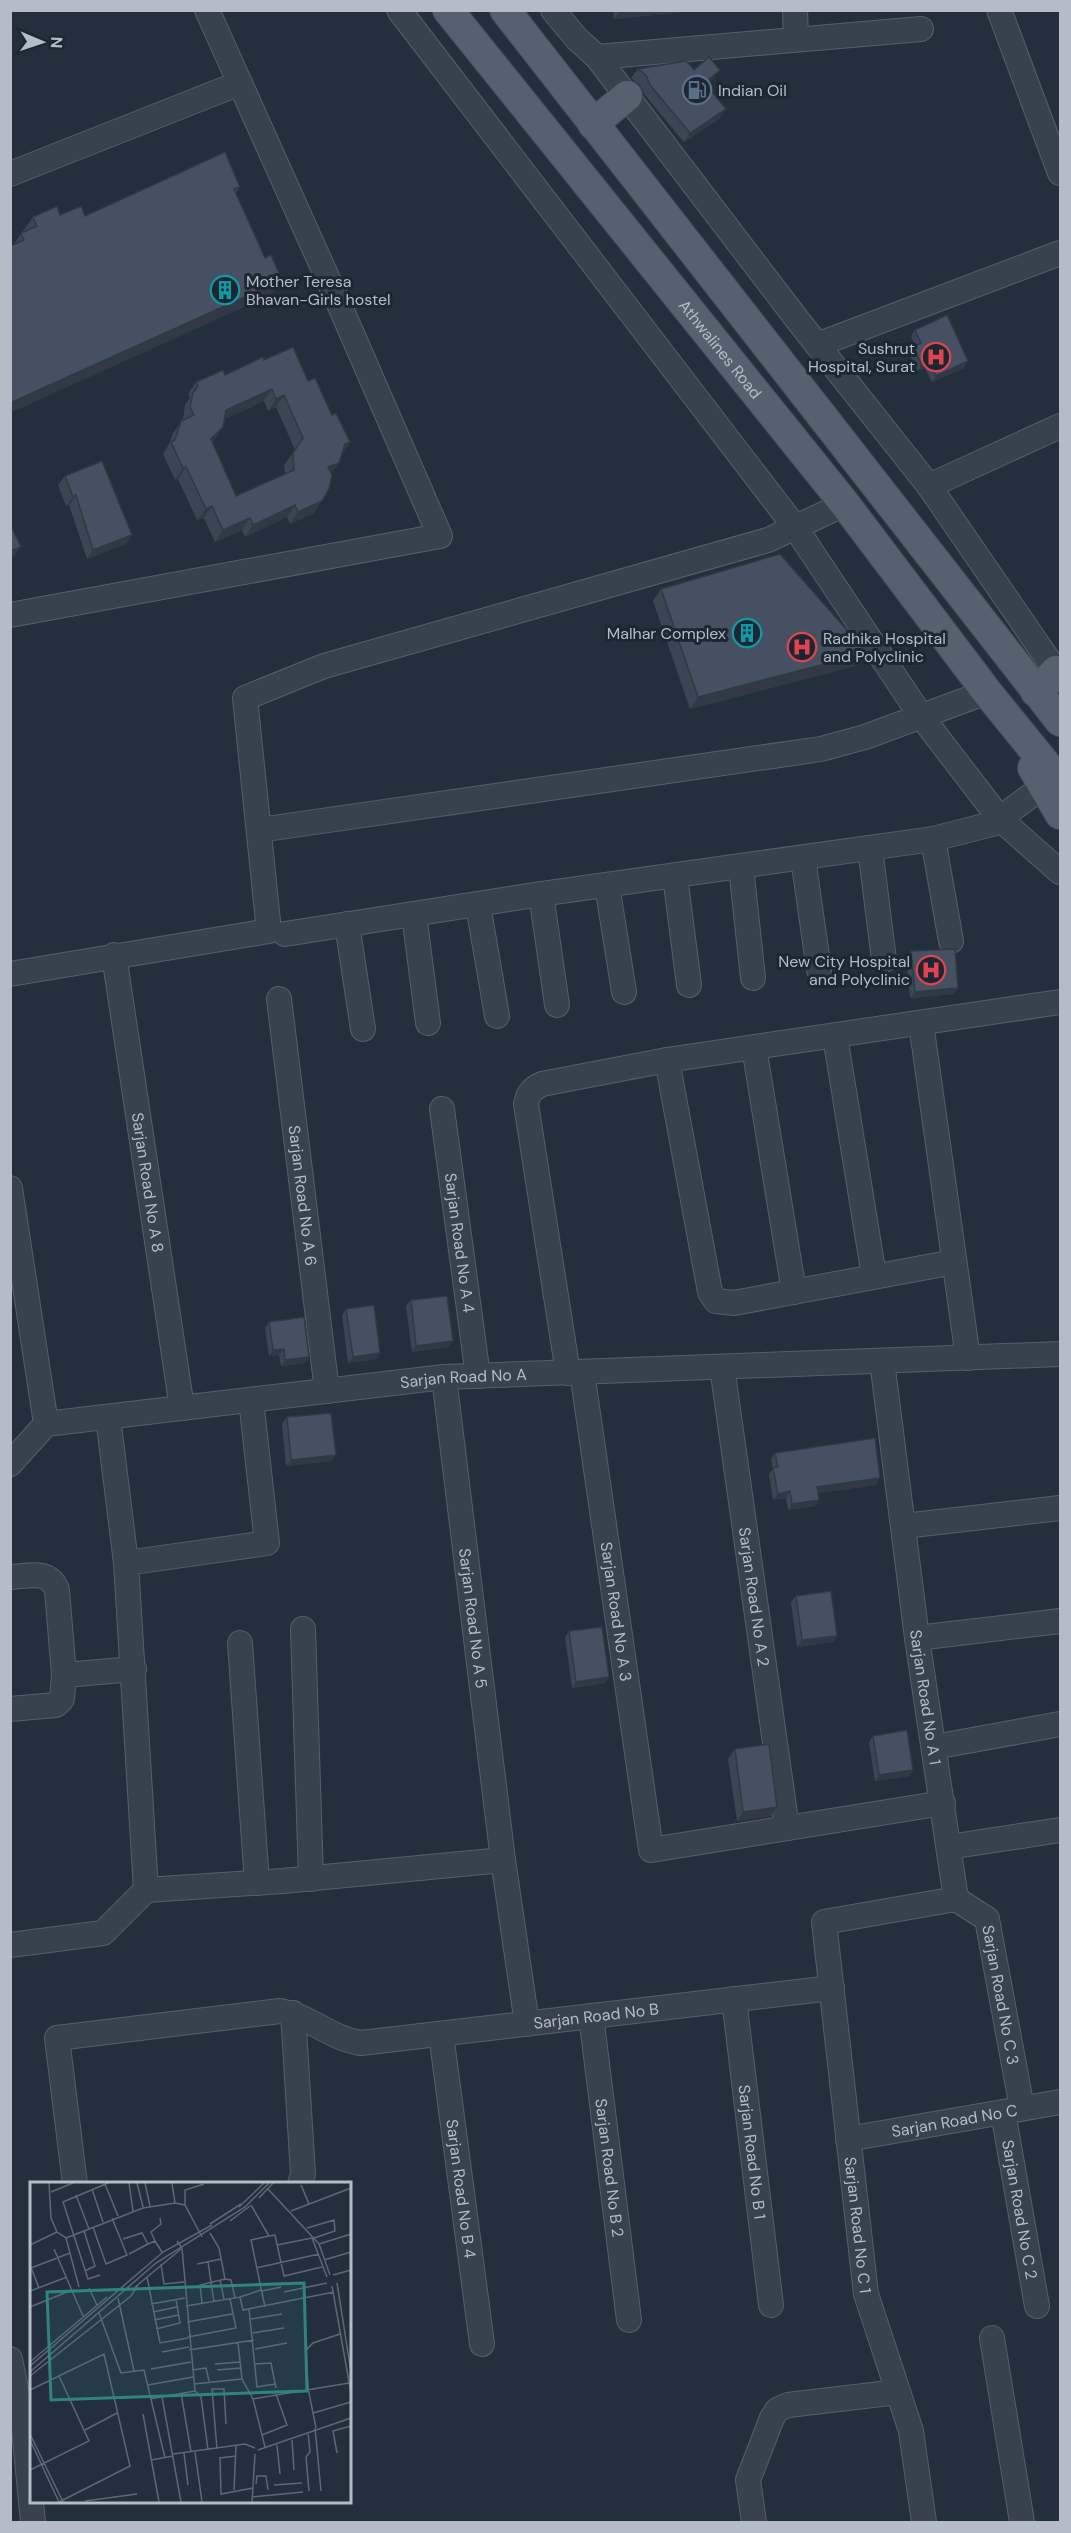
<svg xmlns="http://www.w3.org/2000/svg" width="1071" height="2533" font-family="'DM Sans',sans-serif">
	<rect width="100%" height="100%" fill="#242f3e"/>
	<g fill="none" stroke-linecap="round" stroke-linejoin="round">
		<g stroke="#565f6c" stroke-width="26">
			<g id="minor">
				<path d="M399,10L795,527L921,716L1000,819L1060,872"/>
				<path d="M553,10L577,39L597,57L796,318L929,486L1056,671"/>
				<path d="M795,10L796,39"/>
				<path d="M999,10L1060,173"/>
				<path d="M597,57L921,29"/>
				<path d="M10,174L240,83"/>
				<path d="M817,345L1060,253"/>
				<path d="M929,486L1060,426"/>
				<path d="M10,615L440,536L336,297L207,10"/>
				<path d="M259,830L821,749L865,737L987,692"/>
				<path d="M933,839L951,941"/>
				<path d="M870,848L884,960"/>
				<path d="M803,858L819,970"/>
				<path d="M741,867L753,978"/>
				<path d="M675,876L689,985"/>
				<path d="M607,885L624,992"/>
				<path d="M541,894L557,1005"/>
				<path d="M478,905L497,1016"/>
				<path d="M414,914L428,1023"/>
				<path d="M347,924L363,1029"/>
				<path d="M285,934L541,894L933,839L992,824L1044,786"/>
				<path id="s1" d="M114,955L182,1408"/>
				<path d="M10,974L269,931L245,698L324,666L768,540L845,504"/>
				<path id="s2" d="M279,999L327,1391"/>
				<path d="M921,1023L968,1358"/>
				<path d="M835,1036L874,1276"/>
				<path d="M754,1047L794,1292"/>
				<path d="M667,1060L710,1292L716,1301L734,1303L954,1262"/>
				<path id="s3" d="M442,1109L478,1376"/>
				<path d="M10,1188L46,1424"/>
				<path id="s4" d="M882,1361L917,1638L956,1899L824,1922L866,2294L911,2431L924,2522"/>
				<path id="s5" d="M722,1367L787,1828"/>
				<path id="s6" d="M582,1372L651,1850L943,1803"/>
				<path d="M568,1373L526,1104C528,1093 532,1089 542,1084L667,1060L1060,1002"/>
				<path id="s7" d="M444,1377L503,1860L527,2024"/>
				<path d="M108,1417L126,1563L146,1890"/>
				<path id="s8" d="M46,1424L444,1377L1060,1354"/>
				<path d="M10,1464L46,1424"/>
				<path d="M904,1526L1060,1508"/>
				<path d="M126,1563L267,1543L251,1400"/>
				<path d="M10,1577C29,1576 49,1569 57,1590L64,1675L62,1699L56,1705L10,1709"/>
				<path d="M303,1629L311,1879"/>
				<path d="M917,1638L1060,1621"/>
				<path d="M240,1643L257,1883"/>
				<path d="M64,1675L134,1669"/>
				<path d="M934,1747L1060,1724"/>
				<path d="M949,1847L1060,1830"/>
				<path id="s9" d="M956,1899L987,1919L1022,2108"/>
				<path d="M10,1945L103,1933L146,1890L283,1881L503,1860"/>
				<path id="s10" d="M734,1999L771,2305"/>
				<path d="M293,2013L303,2174L300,2184"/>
				<path id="s11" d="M591,2016L629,2320"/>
				<path id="s12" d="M441,2034L482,2344"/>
				<path id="s13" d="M1003,2112L1037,2306"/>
				<path id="s14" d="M848,2139L1060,2102"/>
				<path id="s15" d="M75,2184L57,2038L280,2011C310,2016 331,2039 361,2043L832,1988"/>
				<path d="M992,2338L1022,2522"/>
				<path d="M10,2359L24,2429L33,2522"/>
				<path d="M754,2522L748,2480L772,2418L777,2410L788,2405L898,2392"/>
			</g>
		</g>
		<g stroke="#414a57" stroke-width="32">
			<g id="major">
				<path id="s16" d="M448,10L845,504L987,692L1060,782"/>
				<path d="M505,10L1060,721"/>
				<path d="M593,124L627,96"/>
				<path d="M1036,692L1056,671L1060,677"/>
				<path d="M1033,768L1060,814"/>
			</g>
		</g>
		<use href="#minor" stroke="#38414e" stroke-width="24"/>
		<use href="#major" stroke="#56606e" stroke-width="30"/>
	</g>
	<g fill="#3b4654" fill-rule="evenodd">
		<path d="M613,10H684V12L614,19Z"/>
		<path d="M638,69L694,70L713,79L706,85L720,118L684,142L644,94L640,85L631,78Z"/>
		<path d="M240,187L236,193L271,295L13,245L33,217L60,215L85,216Z"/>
		<path d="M915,330L964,368L932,382L925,368L917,371L909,353L913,347L915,346L911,336Z"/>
		<path d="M264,360L308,381L350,442L342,454L331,473L314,513L290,524L287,517L245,537L242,530L215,542L204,518L197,520L178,479L175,480L163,454L169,444L173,433L183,420L185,405L190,398L188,394L196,382L225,375ZM264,401L268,411L276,407L295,450L284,465L285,474L236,496L212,442L215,439L225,419Z"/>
		<path d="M65,476L126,544L87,559L69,505L66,506L58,485Z"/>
		<path d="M661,589L867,653L859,665L690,709L653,601Z"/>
		<path d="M911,951L958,988L954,994L910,998L906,957Z"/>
		<path d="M411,1300L449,1347L412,1352L406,1306Z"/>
		<path d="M346,1309L380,1353L376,1359L348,1363L342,1315Z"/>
		<path d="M269,1322L309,1357L305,1363L281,1366L279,1355L269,1356L265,1328Z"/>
		<path d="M287,1417L331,1461L286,1466L282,1424Z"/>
		<path d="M775,1453L876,1485L818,1493L815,1506L788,1510L786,1498L773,1500L769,1474L773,1469L771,1459Z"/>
		<path d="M796,1596L837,1636L833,1642L797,1647L791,1602Z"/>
		<path d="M569,1631L609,1677L605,1683L572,1688L565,1637Z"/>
		<path d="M873,1736L913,1770L909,1776L875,1781L869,1742Z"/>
		<path d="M735,1749L777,1807L771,1816L737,1821L728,1759Z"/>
	</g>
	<g fill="#303945">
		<path d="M620,10H684V12L614,19Z"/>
		<path d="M720,70L713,79L698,92L705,83Z"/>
		<path d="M726,109L720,118L684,142L690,133Z"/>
		<path d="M282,280L271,295L10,413V403Z"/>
		<path d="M930,361L925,368L917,371L922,365Z"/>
		<path d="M968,361L964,368L932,382L936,376Z"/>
		<path d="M272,389L264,401L218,422L226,410Z"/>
		<path d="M284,395L276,407L268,411L276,399Z"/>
		<path d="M223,427L215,439L202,451L211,439Z"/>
		<path d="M350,442L342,454L345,444Z"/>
		<path d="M339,463L330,475L328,467Z"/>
		<path d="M186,467L178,479L175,480L183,468Z"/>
		<path d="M76,495L69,505L66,506L73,497Z"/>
		<path d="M322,501L314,513L290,524L298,512Z"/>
		<path d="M295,505L287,517L245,537L253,525Z"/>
		<path d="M212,506L204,518L197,520L206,509Z"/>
		<path d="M250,518L242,530L215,542L223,530Z"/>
		<path d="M132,535L126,544L87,559L93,550Z"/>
		<path d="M21,547L14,556L10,558V551Z"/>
		<path d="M867,653L859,665L690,709L698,697Z"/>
		<path d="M958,988L954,994L910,998L915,992Z"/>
		<path d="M453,1341L449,1347L412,1352L416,1346Z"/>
		<path d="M284,1349L279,1355L269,1356L273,1350Z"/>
		<path d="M380,1353L376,1359L348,1363L353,1357Z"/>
		<path d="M309,1357L305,1363L281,1366L285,1360Z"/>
		<path d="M336,1455L331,1461L286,1466L291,1460Z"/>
		<path d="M880,1478L876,1485L813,1494L817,1487Z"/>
		<path d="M790,1491L786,1498L773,1500L778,1494Z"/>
		<path d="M819,1500L815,1506L788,1510L792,1504Z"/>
		<path d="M837,1636L833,1642L797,1647L802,1640Z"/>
		<path d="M609,1677L605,1683L572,1688L576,1682Z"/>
		<path d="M913,1770L909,1776L875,1781L879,1775Z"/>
		<path d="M777,1807L771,1816L737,1821L743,1812Z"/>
	</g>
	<g fill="#455162" stroke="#303945" stroke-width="1.5" fill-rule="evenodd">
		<path d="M709,57L720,70L705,83L726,109L690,133L650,85L646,75L638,69L686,61L694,70Z"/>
		<path d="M225,152L240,187L234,189L265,258L271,255L282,280L10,403V246L24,240L21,233L37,226L33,217L57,206L60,215L81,206L85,216Z"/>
		<path d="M947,315L968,361L936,376L930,361L922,365L913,347L921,343L915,330Z"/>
		<path d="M293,347L308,381L315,378L332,415L336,413L350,442L345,444L339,463L328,467L332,475L329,489L322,501L298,512L295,505L253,525L250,518L223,530L212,506L206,509L186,467L183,468L171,442L175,440L181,421L194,415L190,407L193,393L198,386L196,382L223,370L225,375L263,357L264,360ZM272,389L276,399L284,395L303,438L293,453L294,470L236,496L211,439L223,427L226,410Z"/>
		<path d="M102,461L132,535L93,550L76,495L73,497L65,476Z"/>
		<path d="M11,526L21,547L10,551V527Z"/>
		<path d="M780,554L867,653L698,697L661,589Z"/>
		<path d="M955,949L958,988L915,992L911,951Z"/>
		<path d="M447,1296L453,1341L416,1346L411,1300Z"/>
		<path d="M374,1305L380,1353L353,1357L346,1309Z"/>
		<path d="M304,1317L309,1357L285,1360L284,1349L273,1350L269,1322Z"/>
		<path d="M331,1413L336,1455L291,1460L287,1417Z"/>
		<path d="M875,1438L880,1478L817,1487L819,1500L792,1504L790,1491L778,1494L773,1468L778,1467L775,1453Z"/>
		<path d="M831,1591L837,1636L802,1640L796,1596Z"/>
		<path d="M602,1627L609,1677L576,1682L569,1631Z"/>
		<path d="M907,1730L913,1770L879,1775L873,1736Z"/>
		<path d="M769,1744L777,1807L743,1812L735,1749Z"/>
	</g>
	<defs>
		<g id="fuel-ring" transform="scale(1.5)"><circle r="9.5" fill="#1d2633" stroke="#5c6f8a" stroke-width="1.5"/><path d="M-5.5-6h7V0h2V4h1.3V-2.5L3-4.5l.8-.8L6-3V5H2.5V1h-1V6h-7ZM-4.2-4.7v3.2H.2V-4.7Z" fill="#5c6f8a"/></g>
		<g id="building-ring" transform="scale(1.5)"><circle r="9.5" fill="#1d2633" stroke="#0f9aa8" stroke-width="1.5"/><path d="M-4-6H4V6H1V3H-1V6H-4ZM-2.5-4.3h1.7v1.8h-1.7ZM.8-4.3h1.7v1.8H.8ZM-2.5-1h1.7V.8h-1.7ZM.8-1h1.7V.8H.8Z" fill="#0f9aa8"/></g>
		<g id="hospital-ring" transform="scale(1.5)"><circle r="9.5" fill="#1d2633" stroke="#e0444e" stroke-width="1.5"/><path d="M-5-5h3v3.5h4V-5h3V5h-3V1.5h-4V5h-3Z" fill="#e0444e"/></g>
	</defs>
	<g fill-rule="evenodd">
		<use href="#fuel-ring" x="697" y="90"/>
		<use href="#building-ring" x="225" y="290"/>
		<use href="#hospital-ring" x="936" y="357"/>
		<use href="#building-ring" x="747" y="633"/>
		<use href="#hospital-ring" x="802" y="647"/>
		<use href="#hospital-ring" x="931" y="970"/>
	</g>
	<g text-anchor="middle" stroke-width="6" stroke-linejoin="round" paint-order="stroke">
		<g font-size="16" fill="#b4bcc9" stroke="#1d2633" text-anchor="start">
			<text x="718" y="96">Indian Oil</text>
			<text x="246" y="287">Mother Teresa<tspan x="246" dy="18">Bhavan-Girls hostel</tspan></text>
			<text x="915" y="354" text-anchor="end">Sushrut<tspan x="915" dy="18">Hospital, Surat</tspan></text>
			<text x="726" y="639" text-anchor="end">Malhar Complex</text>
			<text x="823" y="644">Radhika Hospital<tspan x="823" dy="18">and Polyclinic</tspan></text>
			<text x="910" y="967" text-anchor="end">New City Hospital<tspan x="910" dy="18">and Polyclinic</tspan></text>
		</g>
		<g font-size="16" fill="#b4bcc9" stroke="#1d2633">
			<text dy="6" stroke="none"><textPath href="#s16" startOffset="435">Athwalines Road</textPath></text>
			<text dy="6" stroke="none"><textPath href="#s1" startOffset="230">Sarjan Road No A 8</textPath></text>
			<text dy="6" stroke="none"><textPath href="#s2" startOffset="198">Sarjan Road No A 6</textPath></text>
			<text dy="6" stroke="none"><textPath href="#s3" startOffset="135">Sarjan Road No A 4</textPath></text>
			<text dy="6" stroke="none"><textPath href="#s8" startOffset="420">Sarjan Road No A</textPath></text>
			<text dy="6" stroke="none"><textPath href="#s5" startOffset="232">Sarjan Road No A 2</textPath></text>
			<text dy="6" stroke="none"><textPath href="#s6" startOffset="242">Sarjan Road No A 3</textPath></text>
			<text dy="6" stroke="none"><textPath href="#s7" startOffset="243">Sarjan Road No A 5</textPath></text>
			<text dy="6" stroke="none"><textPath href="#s4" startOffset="339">Sarjan Road No A 1</textPath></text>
			<text dy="6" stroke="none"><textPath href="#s9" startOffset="114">Sarjan Road No C 3</textPath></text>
			<text dy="6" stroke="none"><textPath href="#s15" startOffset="696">Sarjan Road No B</textPath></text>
			<text dy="6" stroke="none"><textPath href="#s14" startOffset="108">Sarjan Road No C</textPath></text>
			<text dy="6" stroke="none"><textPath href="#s10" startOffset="154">Sarjan Road No B 1</textPath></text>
			<text dy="6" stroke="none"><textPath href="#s11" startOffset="153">Sarjan Road No B 2</textPath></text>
			<text dy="6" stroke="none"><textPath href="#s12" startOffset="156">Sarjan Road No B 4</textPath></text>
			<text dy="6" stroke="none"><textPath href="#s13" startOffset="99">Sarjan Road No C 2</textPath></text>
			<text dy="6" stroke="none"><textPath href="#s4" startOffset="982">Sarjan Road No C 1</textPath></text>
		</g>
	</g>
	<g transform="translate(30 2182)">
		<rect width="321" height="321" fill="#242f3e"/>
		<path fill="none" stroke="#5e6776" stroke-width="1.5" d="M19,1L21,36L27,50L36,56L49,105M99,1L103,29M107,1L113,25M115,1L120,24M142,1L145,21M75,2L88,34M271,3L279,22M62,7L73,40M238,7L289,62L300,93M21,10L43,1M46,13L59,47M229,16L243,1M155,23V8L174,2M221,23L239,54L221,58L235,125M209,25L234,1M261,29L321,6M200,39L220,24M180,42L211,22M63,45L76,82L97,73L82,36M277,46L304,38L305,49L284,56M54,49L65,84L55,89M180,51L189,66L195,97M239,54L245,53L254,94L292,85M36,56L113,26L145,21L155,23L172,55M282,56L297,95M93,57L112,51L118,62L125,59L132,70M125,59L121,50L131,42L130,36M147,59L152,66L165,209M289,62L321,52M0,63L27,50M247,63L282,56M24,67L53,134M99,72L118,62M294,78L321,70M178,80L184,120M131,82L134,102L154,100M167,82L191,77M0,83L9,106M1,86L40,71M226,86L289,72M70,93L58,97L33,20L78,1M303,93L321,88M117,95L130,161L158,156M190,98L194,117M307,101L321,190M302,104L321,211M105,105L151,67M59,106L67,123M0,109L37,95M232,109L251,105M254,110L297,101M210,115L231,108M88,116L104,189M172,121L170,103L195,97L201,98L205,116M121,122L155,116M156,124L210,115L213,128L304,110M0,125L42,108M219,127L227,205L245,202M123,130L147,125M69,131L91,191L114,188L135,276M221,137L252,132M124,138L149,133M157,140L202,132M126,147L150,141L146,117M223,151L254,146M158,155L206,146L200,117M208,161L212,197L223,217L319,201M225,167L257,161M159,168L224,158M132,170L159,165M0,180L77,115M185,182L210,180M224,182L241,181L246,206M0,184L133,70L182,43M121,187L161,180M162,188L176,186L179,199M187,188L211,186M0,190L126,81L215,25L239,1M0,194L101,114L108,103M164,202L212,197M118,203L163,195M0,208L74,172L100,284L29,320M165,209L171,215L178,268M151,211L161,270M132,215L151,320M120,217L165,209M223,217L235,265M283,231L321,220M113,232L129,320M285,246L291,309M286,246L278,206L276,168L283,161L310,152M55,248L87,231M278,250L280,270L276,275L279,309M0,252L33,320M232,253L257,243L246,212M0,258L29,320M262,258L264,288M247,263L250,292M187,267L182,207H194L196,242M228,268L321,236M165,270L172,320M154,271L158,303M307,271L303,249L321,244M143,272L215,262L225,266M206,274L190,276L191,312L223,306M121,278L143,274M0,288L59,259L29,194M226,302L227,294H236L238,308M244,303L272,301M204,308L206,264M222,315L273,310M55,319L107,312M222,320L225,272"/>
		<path fill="#308480" fill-opacity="0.15" stroke="#308480" stroke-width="3" d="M274,101L277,209L21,218L17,110Z"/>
		<rect width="321" height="321" fill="none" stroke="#b4bcc9" stroke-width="3"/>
	</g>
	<rect width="1071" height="2533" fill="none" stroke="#b4bcc9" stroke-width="24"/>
	<g transform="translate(42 42) rotate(92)" stroke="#1d2633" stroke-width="4.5" paint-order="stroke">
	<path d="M0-4.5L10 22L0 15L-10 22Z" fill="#b4bcc9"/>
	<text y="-9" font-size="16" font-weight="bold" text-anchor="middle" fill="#b4bcc9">N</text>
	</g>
</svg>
